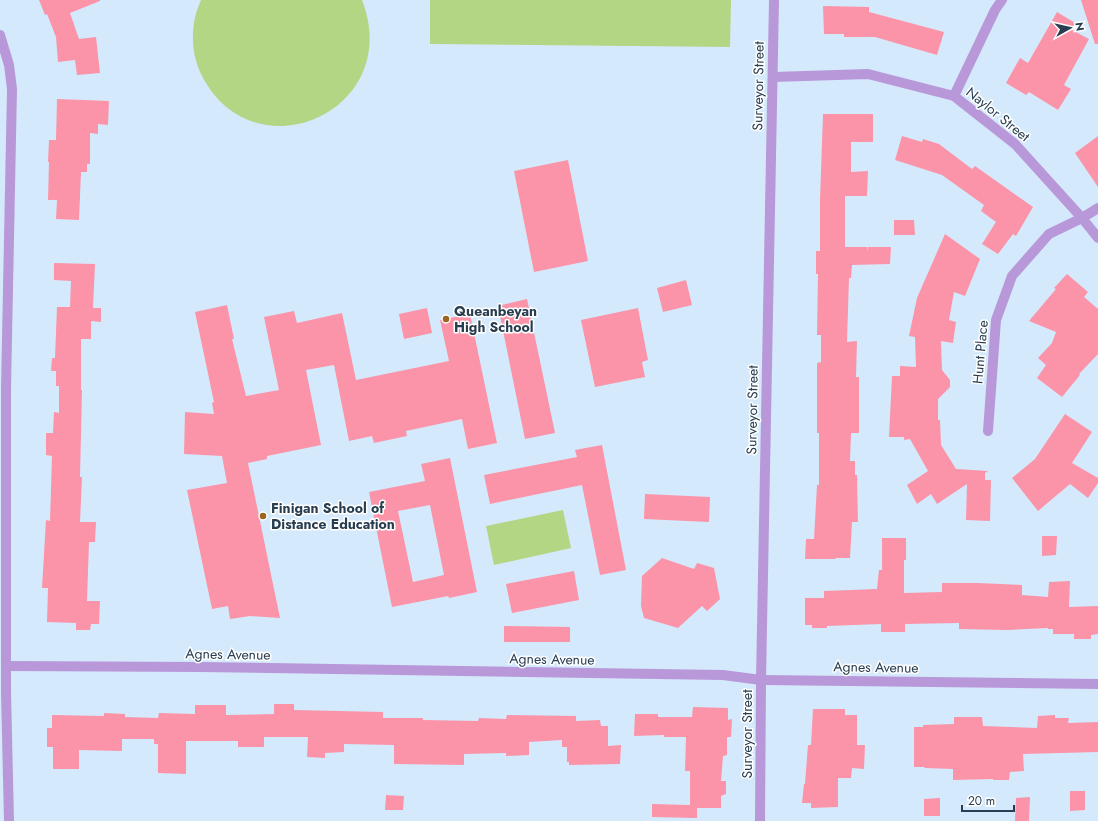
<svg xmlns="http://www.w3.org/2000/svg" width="1098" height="821" font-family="Jost,sans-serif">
	<rect width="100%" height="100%" fill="#d5e9fc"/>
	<g fill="#b3d685">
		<path d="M201,0H362C405,111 254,177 202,76C190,52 190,24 201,0Z"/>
		<path d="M430,0H731L730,47L430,44Z"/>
		<path d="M563,510L571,548L494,565L486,526Z"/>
	</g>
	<g fill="#fb94a8" fill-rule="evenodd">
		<path d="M39,0H100V1L70,13L79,39L96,37L100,73L77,75L75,60L58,62L56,37L47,14L45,15Z"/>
		<path d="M1081,0H1098V44H1095Z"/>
		<path d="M823,6L869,7V12L944,32L937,55L875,37H844V34H824Z"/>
		<path d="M1057,12L1077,24L1068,28L1089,39L1064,85L1071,89L1058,110L1029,92L1026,95L1006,83L1020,58L1028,63Z"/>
		<path d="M57,99L109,101L108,125L98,124V134L90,133V164H87V172H81L79,220L56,219L57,200H48L49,162H48L49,140H56Z"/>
		<path d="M823,114H873V142H851V172L868,171L867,196H845V247H867V251L868,247H891L890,264L852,265L851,278H849L847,342L857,341L856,377H859V433H851L850,461H855V475H857L858,522H852L850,558H836L835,559H805L806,539H814L817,485H819V433H817V363L821,362V335H817L818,274H816V251H820V200Z"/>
		<path d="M902,136L922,142L923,139L939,144L972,169L975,166L1033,207L1016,236L1013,234L998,254L982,244L996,222L981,211L984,205L942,175L895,160Z"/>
		<path d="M1098,136V187L1075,153Z"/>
		<path d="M568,160L588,261L534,272L514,171Z"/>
		<path d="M894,220H914L915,235H894Z"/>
		<path d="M945,234L980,259L965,296L954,292L949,320L956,322L953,343L941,341L942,370L950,380V387L938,399V420H940L941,445L956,469L988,471L985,473V480H991L990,521L966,520L967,484L937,504L931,494L917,504L907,485L928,471L910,439L904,440V437H889L892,376H900V366L916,367L915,337L909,336L917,298Z"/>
		<path d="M54,263L95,264L93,308H101V322L91,321V339H81V390H82L80,477H82L80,522H96L95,542H89L87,601H100L99,624H91L90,630H76V623L47,622L48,588H42L46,520L50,521L52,456L46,455V433H53L54,412L59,413V386H56V371H51L52,358H55L57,307H70L71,281L54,280Z"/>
		<path d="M1067,274L1088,292L1084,297L1098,309V354L1079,374L1080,375L1062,397L1037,378L1046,365L1038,358L1052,343L1056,332L1029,321L1056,289L1054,288Z"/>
		<path d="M686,280L692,305L663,312L657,288Z"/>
		<path d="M527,299L555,433L525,439L498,306Z"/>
		<path d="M227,305L234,339H232L246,396L279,390L264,317L294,311L297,323L342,313L356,380L449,361L440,320L470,314L497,443L468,449L462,419L406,431L407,436L374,443L372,436L349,441L334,365L306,370L321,445L267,456V459L248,463L280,618L250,616L230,619L228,606L212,609L187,490L227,483L222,456L184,454L185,412L214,414L212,403L214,402L195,312Z"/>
		<path d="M427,308L432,333L404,339L399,314Z"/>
		<path d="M638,308L648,360L642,362L645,377L595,387L581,320Z"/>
		<path d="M1065,414L1092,432L1072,463L1098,478V483L1088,498L1070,484L1038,511L1012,478L1035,459Z"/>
		<path d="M602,445L626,570L600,575L582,485L490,504L484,475L577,457L575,450Z"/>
		<path d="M450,458L477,592L449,598L448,596L392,607L369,492L425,481L421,464ZM430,505L444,575L413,582L398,511Z"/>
		<path d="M645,494L710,497L709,522L644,519Z"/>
		<path d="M1042,536H1057L1056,555L1042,556Z"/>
		<path d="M882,538H906V560H904V593L942,592V583H977L1022,585V595L1048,597L1049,582L1070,581L1069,607L1098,606V634L1091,635V639H1074V634H1053V629H1048V628L1007,630L959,629V623L905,624V632H881V624L827,626V628H812V625H805V598H824V591L877,589L879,570H882Z"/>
		<path d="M662,558L694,569L697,563L714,568L720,599L707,611L702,606L678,628L644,618L641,606L642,576Z"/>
		<path d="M574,571L579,600L512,613L506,584Z"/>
		<path d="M504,626L570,627V642H504Z"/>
		<path d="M274,704H294V710L383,712V718H423V720L478,721L479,718L506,719L507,715L576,716V721L600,720L601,726H608V746L621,745L620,764L569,765V762H567V747H562V740L529,742V755L506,756V753L464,754V765L394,764V745L344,744V752L325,753V758L307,757L308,737H264V747H238V741H186V774L158,773V744H154V739H122V751L79,750V769H53V747H47V728H52V715L104,716V713L125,714V717L158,718L159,713L195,714V705H226V715L274,714Z"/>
		<path d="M693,707L728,708V720L732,719L731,737H727V755L723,756L721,781H726V794L721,796V808H697V818L652,817V804L690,805V771H685L686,737H664V735L634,736L635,714H658V717H692Z"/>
		<path d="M813,709H845V715H857V745H865L864,769L852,768L851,778H838V807L811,808V803H802L804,784H805L808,745H811Z"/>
		<path d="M1055,715V718H1069L1068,723L1098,722V752L1023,754L1024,771L1010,772L1009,780H993V779L953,780V769L925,768L924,767H914V727H923V725L954,724V717H982L983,726L1037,728L1038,716Z"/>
		<path d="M1070,791H1085V810L1070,811Z"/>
		<path d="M386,795L404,796L403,810H385Z"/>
		<path d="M1030,797L1029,821H1015L1016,798Z"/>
		<path d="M940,798V816H924V799Z"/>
	</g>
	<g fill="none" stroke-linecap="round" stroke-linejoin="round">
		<g stroke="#b998d9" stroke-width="10">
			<path d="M0,35L9,65L12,89L6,388V692L9,821"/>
			<path d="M773,77L868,74L954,96L1015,144L1082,218L1098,238"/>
			<path d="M954,96L995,10L1002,0"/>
			<path d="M988,431L996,320L1012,276L1049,234L1082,218L1098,208"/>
			<path d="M6,666L200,667L723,675L761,680L1098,684"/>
		</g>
		<path stroke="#b998d9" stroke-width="10" d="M760,821L761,680L774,0"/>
	</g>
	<g fill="#9c6520" stroke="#fff" stroke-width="1.5">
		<circle cx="446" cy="319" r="4"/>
		<circle cx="263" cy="516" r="4"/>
	</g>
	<g text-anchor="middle" stroke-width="3" stroke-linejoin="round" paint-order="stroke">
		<g font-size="14" fill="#283d50" stroke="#fff">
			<text transform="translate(758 86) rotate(-89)" y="5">Surveyor Street</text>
			<text transform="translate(998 114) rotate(39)" y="5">Naylor Street</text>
			<text transform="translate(980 352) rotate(-85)" y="5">Hunt Place</text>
			<text transform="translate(752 410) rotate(-89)" y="5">Surveyor Street</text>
			<text transform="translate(228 654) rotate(1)" y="5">Agnes Avenue</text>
			<text transform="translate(552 659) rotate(1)" y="5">Agnes Avenue</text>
			<text transform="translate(876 667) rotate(1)" y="5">Agnes Avenue</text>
			<text transform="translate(747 734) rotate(-90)" y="5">Surveyor Street</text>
		</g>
		<g font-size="14" font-weight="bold" fill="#283d50" stroke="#fff" text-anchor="start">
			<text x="454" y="316">Queanbeyan<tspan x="454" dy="16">High School</tspan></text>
			<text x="271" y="513">Finigan School of<tspan x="271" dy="16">Distance Education</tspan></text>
		</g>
	</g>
	<g transform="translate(1070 28) rotate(82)" stroke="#ffffff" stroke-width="3" paint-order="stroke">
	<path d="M0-3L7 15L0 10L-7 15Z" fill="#283d50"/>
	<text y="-6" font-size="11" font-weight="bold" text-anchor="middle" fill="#283d50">N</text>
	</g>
	<path d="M962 805v6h52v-6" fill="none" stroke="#283d50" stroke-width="2"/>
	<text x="968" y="805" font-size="12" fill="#283d50" stroke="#ffffff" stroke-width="3" paint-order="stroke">20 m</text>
</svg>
